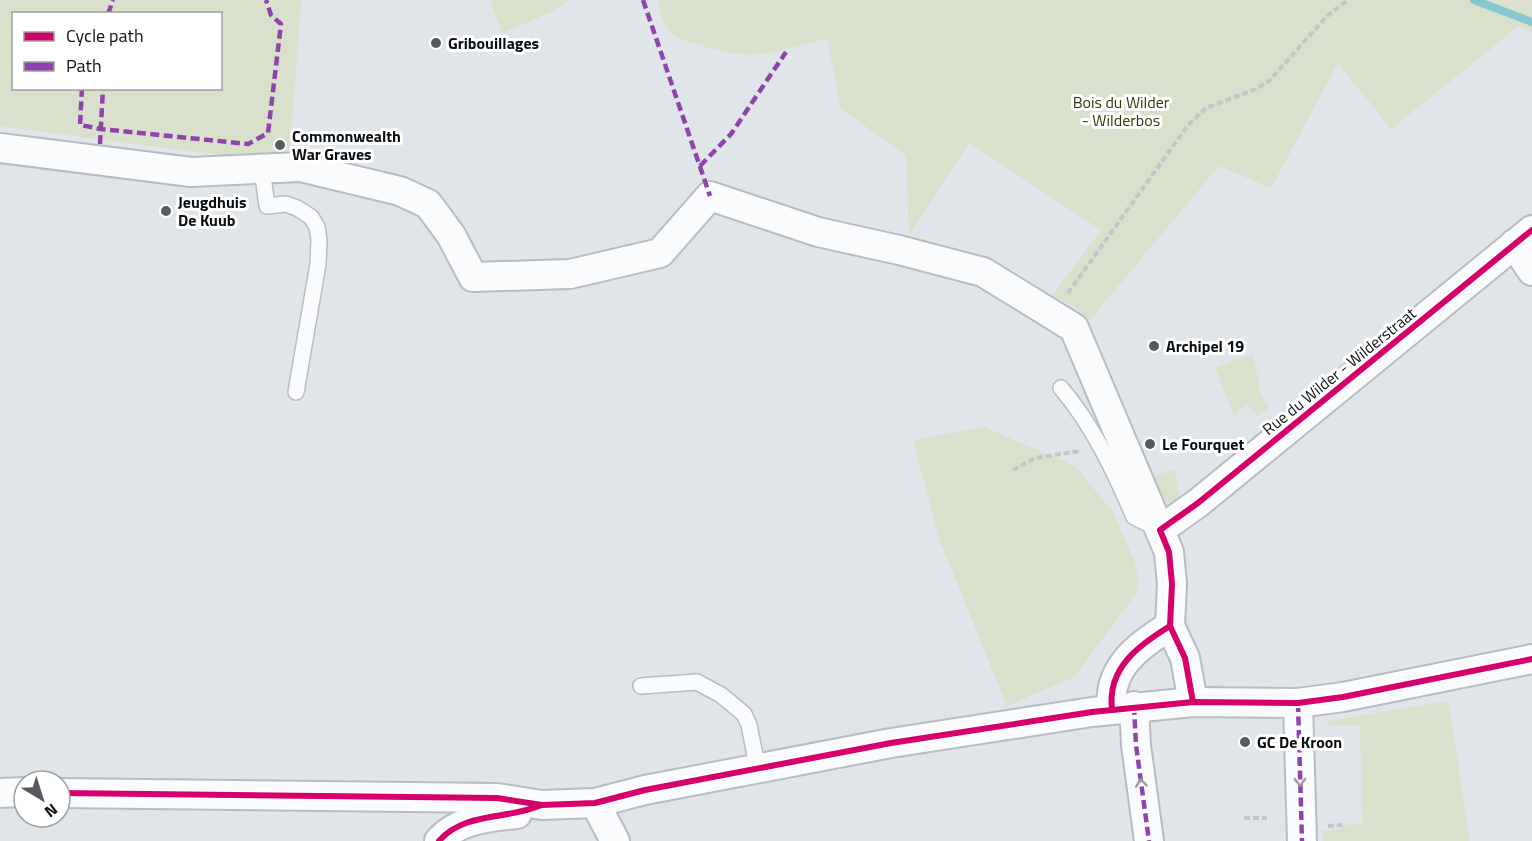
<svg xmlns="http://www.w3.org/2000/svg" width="1532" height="841" font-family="'Titillium Web',sans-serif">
	<rect width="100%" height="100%" fill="#e0e5ea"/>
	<g fill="#d9e0cb" fill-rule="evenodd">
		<path d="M0,0H301L290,150L241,158L0,126ZM14,14H220V88H14Z"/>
		<path d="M490,0H568L554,11L502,33Z"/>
		<path d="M657,0H1532V32L1519,26L1391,129L1338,63L1271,188L1219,166L1089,321L1075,306L1052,296L1101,230L969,143L909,236L906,155L841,109L827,38C774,53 753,63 697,44C689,41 674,38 668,30C663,23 660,9 657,0Z"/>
		<path d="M1252,354L1260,386L1258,390L1269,408L1258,416L1247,404L1234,416L1215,368Z"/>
		<path d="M984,427L1075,466L1112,511L1135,562L1138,579L1136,594L1074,677L1007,706L940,541L913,440Z"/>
		<path d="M1175,470L1180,499L1160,505L1149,477Z"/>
		<path d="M1443,702H1448L1449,706L1470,841H1323L1322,831L1341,830L1342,825L1362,824L1360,725L1328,726V721Z"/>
	</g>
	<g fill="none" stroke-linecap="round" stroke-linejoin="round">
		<path stroke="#83c9cf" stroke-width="8" d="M1474,0L1532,22"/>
		<g stroke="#b8bcc0" stroke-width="18">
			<g id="lane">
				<path d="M262,169L267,206L286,204L297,208L311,217L317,227L319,240L318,264L296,392"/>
				<path d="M1061,388C1093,426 1115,472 1134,517L1157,528"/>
				<path d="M641,686L697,682L721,695L744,714L749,725L758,770"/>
			</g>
		</g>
		<g stroke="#b8bcc0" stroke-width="32">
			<g id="street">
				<path d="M0,148L191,172L300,167L400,191L428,204L451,235L473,277L570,274L660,253L710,196L818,232L899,250L983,272L1074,328L1169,552L1172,584L1170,626L1185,658L1193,702"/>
				<path d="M1514,244L1532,271"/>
				<path d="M1160,530L1198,503L1532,230"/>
				<path d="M1298,703L1302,841"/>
				<path d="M1134,706L1136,745L1149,841"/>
				<path d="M1112,709C1107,668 1139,645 1170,626"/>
				<path d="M0,793L24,792"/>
				<path d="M60,793L497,798L542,805L595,803L645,790L891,743L1092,712L1193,702L1298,703L1343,697L1532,659"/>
				<path d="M595,803L615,841"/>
				<path d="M439,841C458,819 490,817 517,814"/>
			</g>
		</g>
		<g stroke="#c4c5c7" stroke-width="4" stroke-dasharray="6 3" stroke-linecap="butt">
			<path d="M1068,293L1188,125L1206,108L1256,89L1270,80L1327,16L1348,0"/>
			<path d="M1013,470L1035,458L1081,451"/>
			<path d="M1244,818H1267"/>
			<path d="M1328,826L1342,825"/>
		</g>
		<use href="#lane" stroke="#fafbfc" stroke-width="15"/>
		<use href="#street" stroke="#fafbfc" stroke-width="28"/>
		<g stroke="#8e44ad" stroke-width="4.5" stroke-dasharray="9 4.5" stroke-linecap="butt">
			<path d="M643,0L710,196"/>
			<path d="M108,14L113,0"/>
			<path d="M82,88L80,125L101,129L248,144L268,133L281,24L271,15L266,0"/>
			<path d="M100,144L103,88"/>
			<path d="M700,166L731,134L786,52"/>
			<path d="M1298,703L1302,841"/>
			<path d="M1134,706L1136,745L1149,841"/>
		</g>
		<g stroke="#fff" stroke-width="10">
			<g id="cycleway">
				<path d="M1193,702L1185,658L1170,626L1172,584L1169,552L1160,530L1198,503L1532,230"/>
				<path d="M1112,709C1107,668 1139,645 1170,626"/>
				<path d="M60,793L497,798L542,805L595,803L645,790L891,743L1092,712L1193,702L1298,703L1343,697L1532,659"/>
				<path d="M439,841C465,811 509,820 541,805"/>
			</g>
		</g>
		<use href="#cycleway" stroke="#d6006c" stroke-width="6"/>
	</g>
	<defs><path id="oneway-chevron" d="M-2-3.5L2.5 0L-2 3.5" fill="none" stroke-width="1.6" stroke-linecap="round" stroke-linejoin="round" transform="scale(1.5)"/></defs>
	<g stroke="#9b9d9e">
		<use href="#oneway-chevron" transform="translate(1300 782) rotate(89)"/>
		<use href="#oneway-chevron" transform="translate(1141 783) rotate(-97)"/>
	</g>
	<g fill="#565a5e" stroke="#fff" stroke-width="2">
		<circle cx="436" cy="43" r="6"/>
		<circle cx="280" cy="145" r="6"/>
		<circle cx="166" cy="211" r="6"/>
		<circle cx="1154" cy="346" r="6"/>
		<circle cx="1150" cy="444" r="6"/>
		<circle cx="1245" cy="742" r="6"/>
	</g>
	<g text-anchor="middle" stroke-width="6" stroke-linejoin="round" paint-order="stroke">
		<g font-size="16" font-weight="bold" fill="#0c0f12" stroke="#fff" text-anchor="start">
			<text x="448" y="49">Gribouillages</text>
			<text x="292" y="142">Commonwealth<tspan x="292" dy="18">War Graves</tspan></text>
			<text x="178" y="208">Jeugdhuis<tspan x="178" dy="18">De Kuub</tspan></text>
			<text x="1166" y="352">Archipel 19</text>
			<text x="1162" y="450">Le Fourquet</text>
			<text x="1257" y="748">GC De Kroon</text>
		</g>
		<g font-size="16" fill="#343a04" stroke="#fff">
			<text x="1121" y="108">Bois du Wilder<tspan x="1121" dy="18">- Wilderbos</tspan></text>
		</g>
		<g font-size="16" fill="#0c0f12" stroke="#fff">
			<text transform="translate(1339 371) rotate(-39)" y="6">Rue du Wilder - Wilderstraat</text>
		</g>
	</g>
	<rect x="12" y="12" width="210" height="78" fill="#ffffff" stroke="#9e9fa0" stroke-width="1.5"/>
	<rect x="24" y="32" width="30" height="9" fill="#d6006c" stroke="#9e9fa0" stroke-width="1.5"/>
	<text x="66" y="42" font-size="18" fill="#0c0f12">Cycle path</text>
	<rect x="24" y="62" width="30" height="9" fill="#8e44ad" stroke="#9e9fa0" stroke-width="1.5"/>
	<text x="66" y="72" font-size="18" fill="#0c0f12">Path</text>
	<g transform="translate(42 799) rotate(142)"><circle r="28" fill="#ffffff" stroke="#9e9fa0" stroke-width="1.5"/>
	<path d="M0-4.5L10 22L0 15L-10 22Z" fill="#565a5e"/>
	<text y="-9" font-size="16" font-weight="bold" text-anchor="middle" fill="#0c0f12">N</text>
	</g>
</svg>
